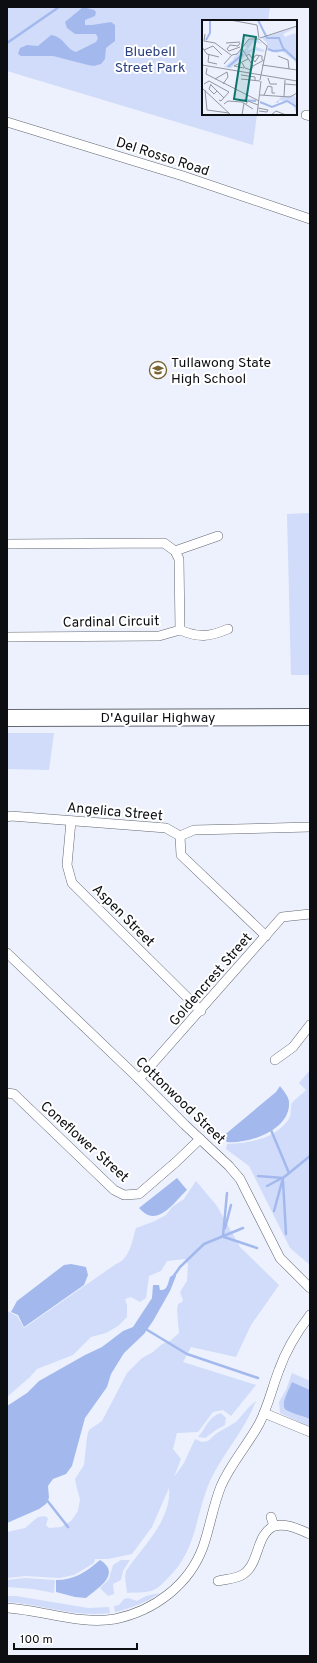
<svg xmlns="http://www.w3.org/2000/svg" width="317" height="1663" font-family="Overpass,sans-serif">
	<rect width="100%" height="100%" fill="#ecf1fd"/>
	<g fill="#d0dcf9">
		<path d="M7,7H270L268,21H203V114H257L253,145L7,71Z"/>
		<path d="M310,513V675H291L287,514Z"/>
		<path d="M7,733H54L49,770L7,769Z"/>
		<path d="M310,1070V1265L290,1248L249,1166L226,1149L227,1144C250,1143 275,1139 289,1119C292,1114 290,1108 292,1103C295,1099 302,1094 306,1090L299,1083Z"/>
		<path d="M196,1181L217,1206L240,1247L279,1285L251,1325L236,1357L191,1347L183,1362L256,1385L231,1416L223,1410L213,1412L198,1432L177,1433L173,1449L181,1459L174,1477L184,1463L195,1439L202,1442L208,1441L217,1433L236,1422L249,1407L256,1401C245,1430 223,1453 210,1481C195,1516 197,1550 168,1578C163,1583 158,1589 151,1591C144,1593 135,1592 127,1593L125,1577L126,1571C143,1546 172,1520 169,1488L152,1527L132,1554L108,1559H95L94,1563L74,1575L59,1578L25,1576L7,1578V1532L25,1528L38,1517L45,1516L48,1518L46,1525L49,1528L61,1527L71,1521L78,1511L80,1499L77,1489L75,1479L84,1465L87,1437L89,1430L102,1421L127,1373L142,1358L153,1352L162,1344L170,1341L179,1333L177,1310L178,1304L182,1302L183,1300L180,1292L187,1281L188,1264L185,1259L167,1261L161,1271L149,1276L146,1298L140,1302L131,1297L125,1299L127,1305V1317L118,1326L106,1333L91,1337L73,1355L37,1369L30,1377L7,1397V1311L17,1316L24,1328L116,1264C130,1259 132,1241 136,1228L155,1221L166,1215L172,1207L184,1199Z"/>
		<path d="M292,1373L310,1381V1390L292,1382L283,1405L287,1411L310,1419V1427L280,1413L279,1402L286,1390Z"/>
		<path d="M221,1413L226,1418L225,1425L216,1430L205,1438L198,1437C206,1428 209,1416 221,1413Z"/>
		<path d="M121,1560H130L123,1571L121,1580L113,1584L114,1594L108,1596L100,1588L109,1579L113,1565Z"/>
		<path d="M25,1578L55,1580L54,1593L33,1589L7,1587V1580Z"/>
		<path d="M160,1593C145,1603 132,1608 115,1612L114,1606L119,1605L124,1599L128,1598L137,1601L146,1596Z"/>
		<path d="M7,1596H16L88,1608L109,1607L110,1613C76,1618 41,1604 7,1602Z"/>
	</g>
	<g fill="#a3b9ee">
		<path d="M83,7L94,10L96,12L95,16L85,20V25H92L111,22L115,25V41L106,48L105,59L101,64L94,66L88,65L53,56H21L18,54L20,48L27,45L38,46L51,35C63,36 66,49 76,52L96,42L98,38L96,34H75L67,28L65,22Z"/>
		<path d="M280,1086C283,1090 289,1097 289,1102C291,1130 248,1144 227,1142L222,1137L276,1092Z"/>
		<path d="M177,1178L187,1190C178,1198 166,1216 153,1216C147,1216 143,1212 139,1208Z"/>
		<path d="M71,1264L86,1267L88,1275L84,1285L24,1327L18,1315L11,1312L17,1301L64,1265Z"/>
		<path d="M175,1274L176,1276L170,1291L153,1321L144,1334L124,1353L111,1374L107,1387L85,1418L72,1466L66,1474L53,1479L50,1483L48,1486L49,1498L46,1504L39,1509L7,1523V1406L27,1393L39,1381L85,1355L102,1347L123,1331L133,1327L152,1298L153,1285H159L160,1290C168,1291 168,1282 170,1277Z"/>
		<path d="M292,1382L310,1390V1419C280,1408 278,1413 292,1382Z"/>
		<path d="M100,1560C122,1574 98,1588 86,1598L75,1597L56,1592V1580C75,1580 86,1572 100,1560Z"/>
	</g>
	<g fill="none" stroke-linecap="round" stroke-linejoin="round">
		<g stroke="#a3b9ee" stroke-width="2.5">
			<path d="M7,43L59,7"/>
			<path d="M271,1130L289,1173"/>
			<path d="M258,1176L283,1178"/>
			<path d="M283,1181L286,1234"/>
			<path d="M267,1186L282,1178"/>
			<path d="M274,1211L283,1178L310,1156"/>
			<path d="M225,1228L231,1205"/>
			<path d="M223,1236L227,1193"/>
			<path d="M224,1237L257,1248"/>
			<path d="M173,1277L180,1267L204,1244L243,1228"/>
			<path d="M144,1328L187,1354L258,1378"/>
			<path d="M46,1499L68,1527"/>
		</g>
		<g stroke="#626771" stroke-width="10">
			<g id="minor">
				<path d="M306,115L310,116"/>
				<path d="M7,122L183,176L310,219"/>
				<path d="M7,544L164,543L175,551L179,559L180,630"/>
				<path d="M175,551L218,536"/>
				<path d="M180,630C199,638 209,637 228,629"/>
				<path d="M7,637L159,636L180,630"/>
				<path d="M7,817L11,816L166,828L180,836L181,855L266,936"/>
				<path d="M71,821L67,865L72,883L201,1011"/>
				<path d="M180,836L194,830L310,827"/>
				<path d="M7,953L139,1079L185,1125L229,1166L240,1179L280,1258L310,1288"/>
				<path d="M275,1060L293,1047L310,1025"/>
				<path d="M139,1079L282,917L310,914"/>
				<path d="M7,1093L14,1094L114,1190L124,1195L139,1194L176,1162L200,1139"/>
				<path d="M264,1413L310,1432"/>
				<path d="M271,1517L274,1526C287,1523 298,1529 310,1534"/>
				<path d="M218,1581C226,1579 235,1579 242,1575C260,1565 255,1535 274,1526"/>
				<path d="M7,1608C43,1610 79,1625 115,1619C154,1611 189,1585 203,1547C210,1527 213,1506 221,1486C231,1463 247,1446 259,1424C268,1407 272,1388 279,1370C286,1350 297,1332 310,1315"/>
			</g>
		</g>
		<g stroke="#626771" stroke-width="18">
			<path id="trunk" d="M7,718L310,717"/>
		</g>
		<use href="#minor" stroke="#fff" stroke-width="9"/>
		<use href="#trunk" stroke="#fff" stroke-width="16"/>
	</g>
	<defs>
		<g id="school-ring" transform="scale(0.9)"><circle r="9.5" fill="#fff" stroke="#776332" stroke-width="1.5"/><path d="M0-5L7-2L0 1L-7-2ZM-4 1L0 2.5L4 1V4Q0 6-4 4Z" fill="#776332"/></g>
	</defs>
	<g fill-rule="evenodd">
		<use href="#school-ring" x="158" y="370"/>
	</g>
	<g text-anchor="middle" stroke-width="4" stroke-linejoin="round" paint-order="stroke">
		<g font-size="14" fill="#2c4281" stroke="#fff">
			<text x="150" y="56">Bluebell<tspan x="150" dy="16">Street Park</tspan></text>
		</g>
		<g font-size="14" fill="#0d0e12" stroke="#fff">
			<text transform="translate(163 156) rotate(18)" y="5">Del Rosso Road</text>
			<text transform="translate(111 621) rotate(-1)" y="5">Cardinal Circuit</text>
			<text x="158" y="722">D'Aguilar Highway</text>
			<text transform="translate(115 811) rotate(5)" y="5">Angelica Street</text>
			<text transform="translate(124 915) rotate(45)" y="5">Aspen Street</text>
			<text transform="translate(210 979) rotate(-49)" y="5">Goldencrest Street</text>
			<text transform="translate(181 1100) rotate(44)" y="5">Cottonwood Street</text>
			<text transform="translate(85 1141) rotate(42)" y="5">Coneflower Street</text>
		</g>
		<g font-size="14" fill="#0d0e12" stroke="#fff" text-anchor="start">
			<text x="171" y="367">Tullawong State<tspan x="171" dy="16">High School</tspan></text>
		</g>
	</g>
	<g transform="translate(202 20)">
		<rect width="95" height="95" fill="#ecf1fd"/>
		<path d="M95,7L81,14L83,17L93,13L95,17V47L93,41L80,31L75,33L65,30V23L60,18ZM46,20H56L60,24L51,22L45,31L54,27L63,30L61,32L51,30L44,35L41,30L45,28L43,26ZM39,30L43,36L29,48L22,47L31,40L32,37L30,36L33,37ZM92,75L95,80V95L90,83L77,80V83H73L79,77Z" fill="#d0dcf9"/>
		<path fill="none" stroke="#a3b9ee" stroke-width="2" d="M56,0L65,18H77L81,28L95,41M4,20L8,13V0M66,29L71,31L84,30M26,47L41,34M42,80L54,81M58,82L70,87L85,81L95,87"/>
		<path fill="none" stroke="#93969f" stroke-width="1" d="M28,0L55,5L57,18M3,14L2,21L13,23L29,35M58,18L95,6M57,19L65,26L58,60M24,23L38,22M0,27L5,34L17,37M38,27L27,31L25,29L28,25L36,26L38,23M40,29L51,46L62,40M2,30L11,26L20,35M7,34L6,42L15,44M30,35L35,34L47,19H57M44,36L47,34L53,42L57,36M76,36L86,40L87,49M51,39L54,35L60,36V40M40,43L43,48L49,50L51,46M22,44L30,35M0,45L95,61M60,45L95,50M5,48L4,54L57,81M42,48L32,46L46,39M39,55L53,57V61M66,58L68,64H75M13,59L25,52L26,57L21,64M39,59L58,61M2,64L7,61L27,72L19,81L17,80M9,64L7,69L12,74L15,71M83,64L95,65M9,65L22,78M0,68L29,95M3,70L5,90L27,93M58,75L88,77L95,73M62,75L66,66L70,67V73H73M82,76L83,60M22,84L26,81L40,82L51,89M44,84L46,81L56,85M56,88L66,90L65,92L57,91M40,95L42,83M55,95L59,61M69,95L74,91L84,95"/>
		<path fill="#0f766e" fill-opacity="0.15" stroke="#0f766e" stroke-width="2" d="M42,15L54,17L44,81L32,79Z"/>
		<rect width="95" height="95" fill="none" stroke="#0d0e12" stroke-width="2"/>
	</g>
	<rect width="317" height="1663" fill="none" stroke="#0d0e12" stroke-width="16"/>
	<path d="M14 1643v6h123v-6" fill="none" stroke="#0d0e12" stroke-width="2"/>
	<text x="20" y="1643" font-size="12" fill="#0d0e12" stroke="#ffffff" stroke-width="3" paint-order="stroke">100 m</text>
</svg>
